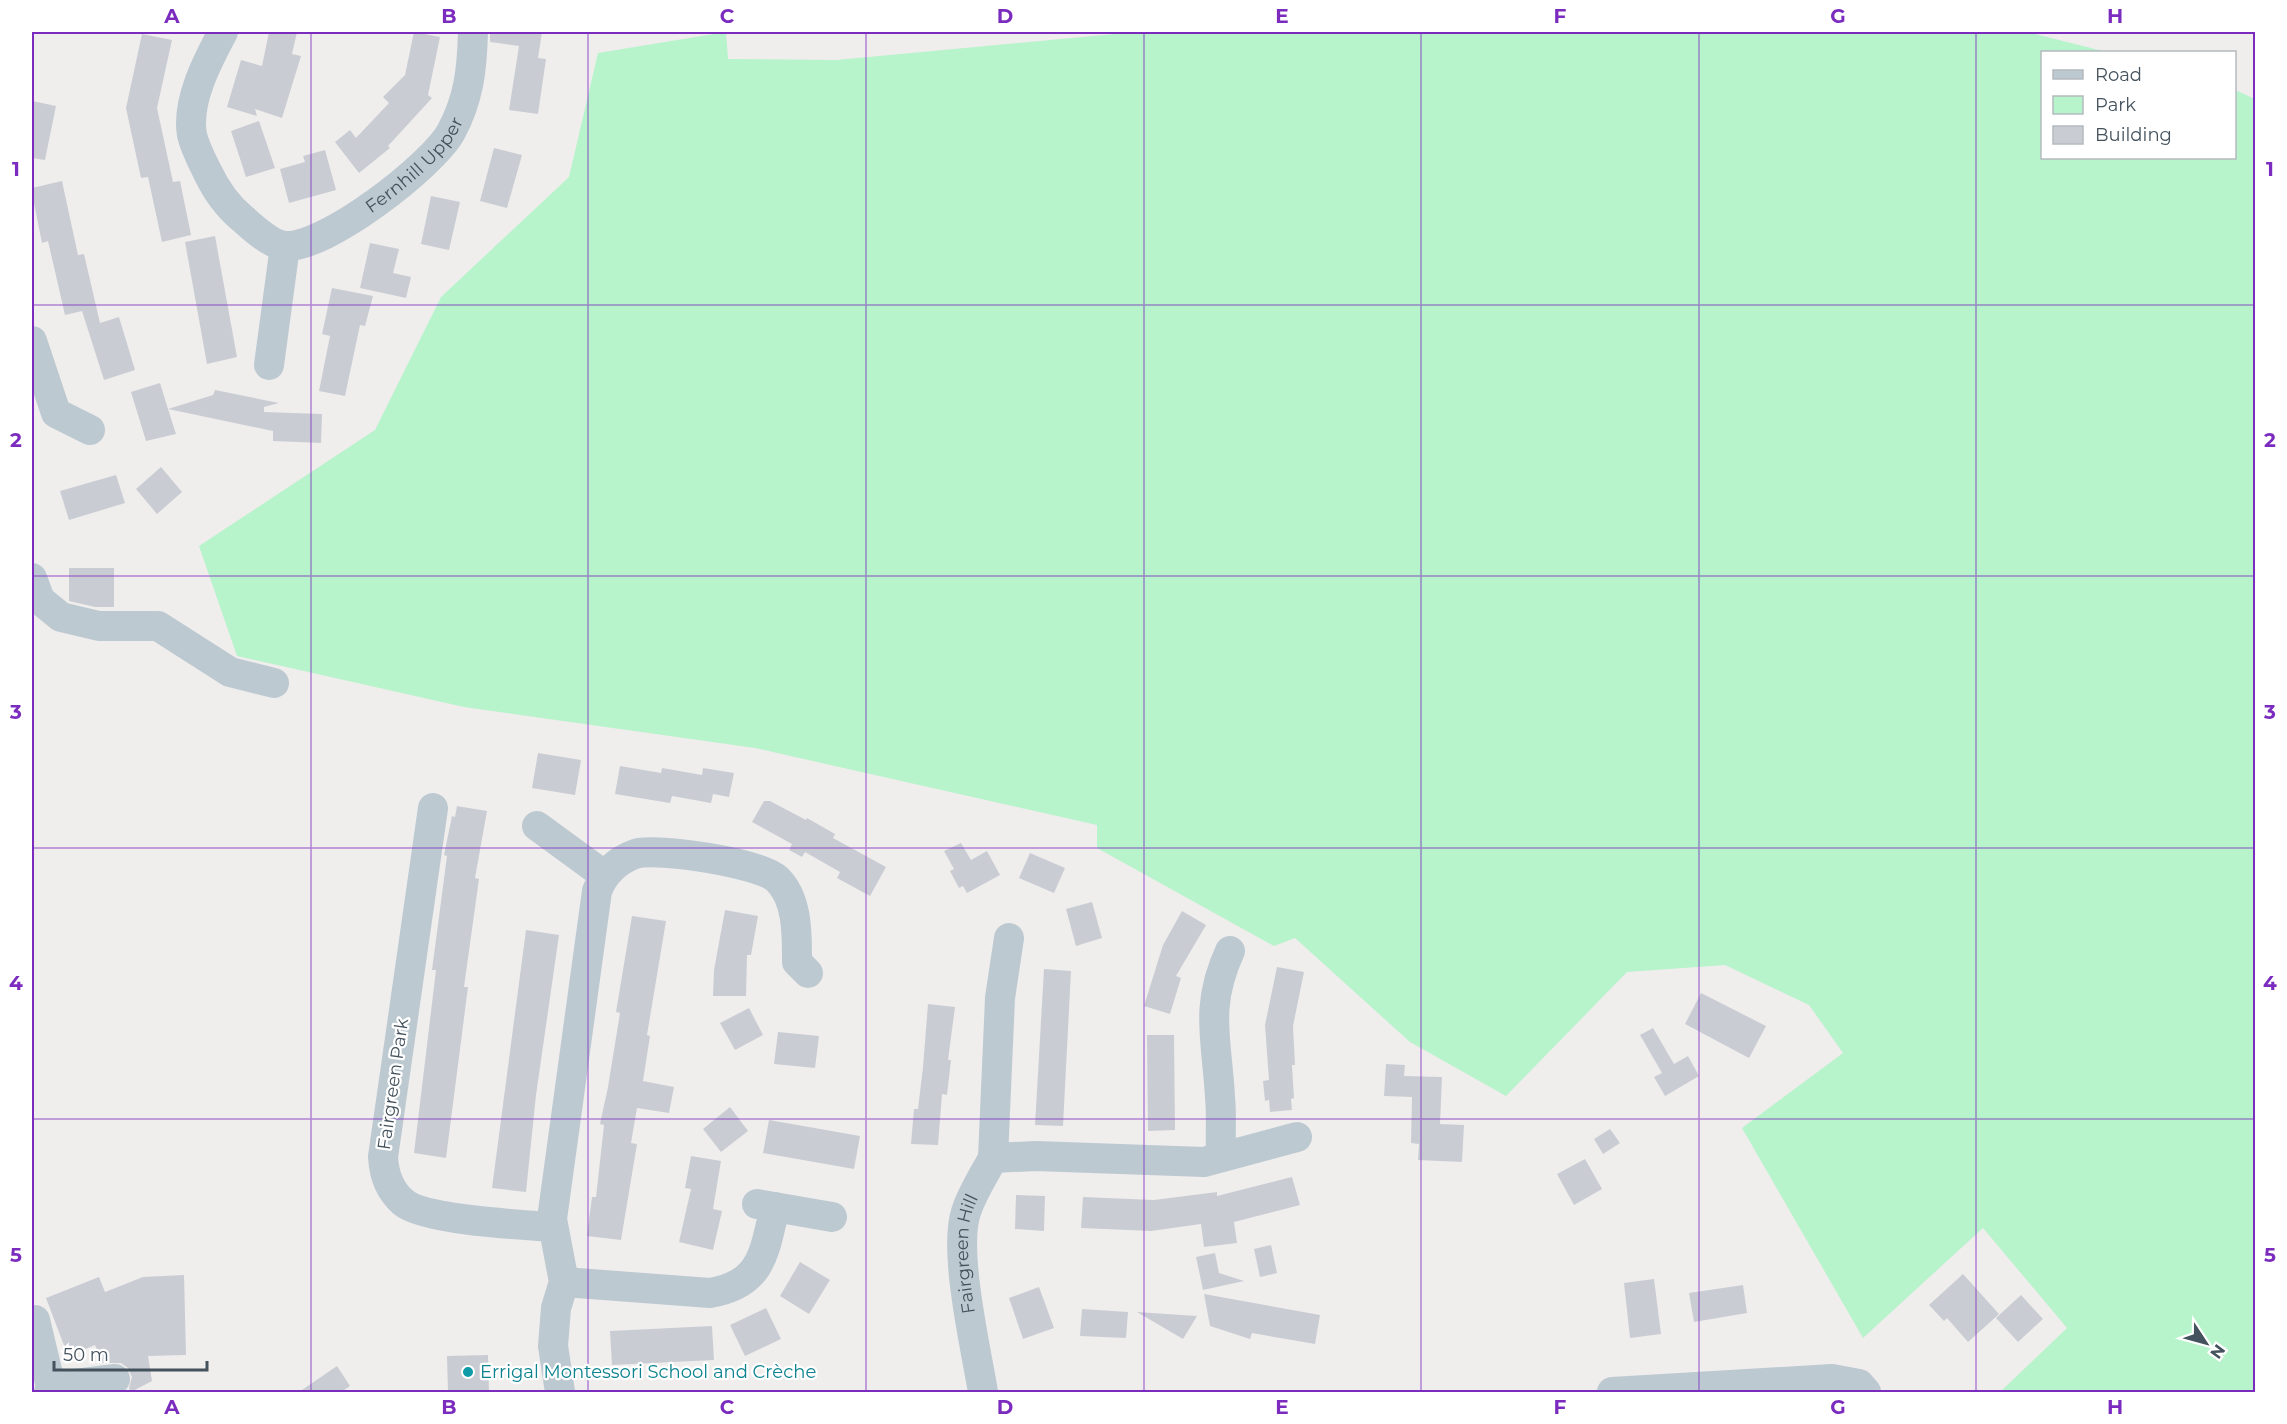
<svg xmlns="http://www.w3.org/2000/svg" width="2287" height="1424" font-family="Montserrat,sans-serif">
	<rect width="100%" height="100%" fill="#f0eded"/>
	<path fill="#b7f3cb" d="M726,32L728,59L836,60L1136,32H2027L2107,52H2042V158H2234L2235,90L2255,99V1392H2000L2067,1328L1983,1228L1863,1338L1742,1128L1843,1053L1809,1005L1725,965L1627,972L1506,1096L1410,1042L1295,938L1274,946L1097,848V825L755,748L464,707L237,656L199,546L375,430L441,297L569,177L598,53Z"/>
	<g fill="#c9cdd3">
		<path d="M269,32H297L292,54L301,56L282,118L255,109L257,116L227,107L241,60L262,66Z"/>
		<path d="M414,32L440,37L428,95L432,98L388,146L390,148L359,173L335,142L350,130L356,138L389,103L383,97L405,75Z"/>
		<path d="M490,32H542L538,58L546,59L538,114L509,110L519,46L490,42Z"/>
		<path d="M142,34L172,40L157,108L173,182L180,181L191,235L162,242L148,177L141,178L126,108Z"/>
		<path d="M32,101L56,106L45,160L32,158Z"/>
		<path d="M259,121L275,168L246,177L231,131Z"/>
		<path d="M494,148L522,155L507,208L480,201Z"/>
		<path d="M325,150L336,190L289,203L280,169L305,162L303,156Z"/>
		<path d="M62,181L78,255L84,254L100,323L119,317L135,370L104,380L82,311L65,315L48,241L42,243L32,193V188Z"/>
		<path d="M431,196L460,202L449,250L421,244Z"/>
		<path d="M215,236L237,357L207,364L185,242Z"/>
		<path d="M370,243L399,249L393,273L411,277L406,298L360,288Z"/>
		<path d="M332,288L373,296L365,326L360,325L345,396L319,391L330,336L322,334Z"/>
		<path d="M160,383L168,409L213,395L215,390L279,403L264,407V412L322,414L321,443L273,441V431L168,409L176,434L146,441L131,392Z"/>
		<path d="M161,467L182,492L157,514L136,489Z"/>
		<path d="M116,475L125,503L69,520L60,491Z"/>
		<path d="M69,568H114V607H95L69,601Z"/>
		<path d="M538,753L581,760L575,795L532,788Z"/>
		<path d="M620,766L661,773L662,768L702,775L703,768L734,773L729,797L713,794L711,803L672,796L670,803L615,794Z"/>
		<path d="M764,801H770L806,820L807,818L835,834L833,838L886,867L870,896L837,878L840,872L805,852L802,857L789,850L792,844L752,822Z"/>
		<path d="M457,806L487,811L475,878L479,879L464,987H468L446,1158L414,1153L436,970H432L447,856L444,855L452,816L455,817Z"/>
		<path d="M961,843L971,860L987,851L1000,875L967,893L963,886L959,888L950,871L954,869L944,851Z"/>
		<path d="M1030,853L1065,868L1054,893L1019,878Z"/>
		<path d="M1092,902L1102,938L1076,946L1066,909Z"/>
		<path d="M725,910L758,916L751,955H747L746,996H713L714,970Z"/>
		<path d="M1182,911L1206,925L1176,976L1181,978L1170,1014L1144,1006L1163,945Z"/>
		<path d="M632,916L666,921L647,1035L650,1036L643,1081L674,1087L669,1113L637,1108L631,1143L637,1144L621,1240L587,1236L592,1197H596L604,1125L600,1124L608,1087L620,1013L616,1012Z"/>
		<path d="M526,930L559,935L536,1095L526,1192L492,1188Z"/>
		<path d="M1277,967L1304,972L1293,1026L1295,1065H1292L1294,1098L1291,1099L1292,1110L1270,1112L1269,1100L1265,1101L1263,1081L1269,1080L1265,1025Z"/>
		<path d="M1044,969L1071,971L1063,1126L1035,1125Z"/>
		<path d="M1701,993L1766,1026L1749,1058L1685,1024Z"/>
		<path d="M928,1004L955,1007L948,1060H951L947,1095L942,1094L938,1145L911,1144L914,1109H918L923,1067Z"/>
		<path d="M749,1008L763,1035L735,1050L720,1023Z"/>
		<path d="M1653,1028L1674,1064L1688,1056L1699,1076L1665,1096L1654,1077L1662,1073L1640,1035Z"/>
		<path d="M778,1032L819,1036L815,1068L774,1064Z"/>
		<path d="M1147,1035H1174L1175,1130L1148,1131Z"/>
		<path d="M1386,1064L1405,1065L1404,1076L1442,1077L1440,1124L1464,1125L1462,1162L1418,1160L1419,1144L1411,1143L1412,1097L1384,1096Z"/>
		<path d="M730,1107L748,1131L721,1152L703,1129Z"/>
		<path d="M769,1120L860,1136L854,1169L763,1153Z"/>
		<path d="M1610,1129L1620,1143L1603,1154L1594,1139Z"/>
		<path d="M691,1156L721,1161L713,1209L722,1211L713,1250L679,1242L691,1189L685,1188Z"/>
		<path d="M1585,1159L1602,1189L1574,1205L1557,1174Z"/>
		<path d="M1292,1177L1300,1205L1234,1222L1237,1243L1204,1247L1201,1224L1151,1231L1081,1228L1083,1197L1154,1200L1217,1192V1196Z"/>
		<path d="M1016,1195L1045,1196L1044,1231L1015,1229Z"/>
		<path d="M1271,1245L1277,1273L1260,1277L1254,1249Z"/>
		<path d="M1215,1253L1219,1273L1244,1281L1203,1290L1196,1257Z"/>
		<path d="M800,1262L830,1280L809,1314L780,1296Z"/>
		<path d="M1963,1274L1999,1314L1968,1342L1947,1318L1944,1321L1929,1305Z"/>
		<path d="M184,1275L186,1355L148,1356L152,1381L131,1392L129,1388L132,1377L128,1368L121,1363H102L95,1345L68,1356L46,1298L99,1277L105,1292L143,1277Z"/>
		<path d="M1654,1279L1661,1334L1630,1338L1624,1283Z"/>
		<path d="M1743,1285L1747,1313L1694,1322L1689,1293Z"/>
		<path d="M1039,1287L1054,1328L1023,1339L1009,1298Z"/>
		<path d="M1204,1294L1320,1315L1315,1344L1252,1333L1250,1339L1210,1326Z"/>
		<path d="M2021,1295L2043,1319L2018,1342L1996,1318Z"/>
		<path d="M766,1308L781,1339L745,1356L730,1325Z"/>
		<path d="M1082,1309L1128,1312L1126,1338L1080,1336Z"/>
		<path d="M1137,1312L1197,1316L1183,1339Z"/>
		<path d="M712,1326L714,1360L612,1365L610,1331Z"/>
		<path d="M488,1355L489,1392H448L447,1356Z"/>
		<path d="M337,1366L350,1386L341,1392H299Z"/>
	</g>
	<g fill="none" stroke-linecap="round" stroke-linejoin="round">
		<g stroke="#bcc9d1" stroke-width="30">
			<path id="s1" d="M223,32C208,60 186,101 192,135C195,148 202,161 208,173C217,192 227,206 243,219C253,228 272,245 285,246C325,249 432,166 451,132C469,99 472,69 473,32"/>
			<path d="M32,341L56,413L90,430"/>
			<path d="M269,365L285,246"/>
			<path d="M32,578L40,600L61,617L99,626H158L230,672L274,683"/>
			<path d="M433,808L383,1157C384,1175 389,1190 403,1202C423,1220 524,1225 553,1227"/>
			<path d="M537,826L604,875"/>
			<path d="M1009,938L1000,998L993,1158L1036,1156L1204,1162L1297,1137"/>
			<path d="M1221,1157C1220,1137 1222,1117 1220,1097C1217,1040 1204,1007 1230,951"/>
			<path d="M757,1204L832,1217"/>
			<path d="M564,1282L710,1293C763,1284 764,1252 775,1207"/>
			<path d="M35,1320L51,1387L49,1392"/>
			<path d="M51,1387L115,1379"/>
			<path d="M560,1392L553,1346L556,1308L564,1282L552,1219L597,891C604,873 616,861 635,854C657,847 760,863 777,879C798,899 797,935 797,962L808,973"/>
			<path id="s2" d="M983,1392C976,1349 953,1251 966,1212C972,1193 984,1175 993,1158"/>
			<path d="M1612,1392L1832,1379L1859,1384L1866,1392"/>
		</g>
	</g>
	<path fill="none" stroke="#7b2cbf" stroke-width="1.5" stroke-opacity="0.55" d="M311,32V1392M588,32V1392M866,32V1392M1144,32V1392M1421,32V1392M1699,32V1392M1976,32V1392M32,305H2256M32,576H2256M32,848H2256M32,1119H2256"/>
	<circle fill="#0f9aa8" stroke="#fff" stroke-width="2" cx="468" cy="1372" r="6"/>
	<g text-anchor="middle" stroke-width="4.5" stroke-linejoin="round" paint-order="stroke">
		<g font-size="18" fill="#44525d" stroke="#fff">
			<text dy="6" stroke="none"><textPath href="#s1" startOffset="416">Fernhill Upper</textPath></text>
			<text transform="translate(393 1084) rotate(-82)" y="6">Fairgreen Park</text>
			<text dy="6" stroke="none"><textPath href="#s2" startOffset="140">Fairgreen Hill</textPath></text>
		</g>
		<g font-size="18" fill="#0d838f" stroke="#fff" text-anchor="start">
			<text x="480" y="1378">Errigal Montessori School and Crèche</text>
		</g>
	</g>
	<rect width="2287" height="1424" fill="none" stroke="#ffffff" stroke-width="66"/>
	<rect x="2041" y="51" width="195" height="108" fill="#ffffff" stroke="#b4babe" stroke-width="1.5"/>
	<rect x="2053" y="70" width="30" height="9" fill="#bcc9d1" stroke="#b4babe" stroke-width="1.5"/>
	<text x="2095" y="81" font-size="18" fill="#44525d">Road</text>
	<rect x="2053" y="96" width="30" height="18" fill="#b7f3cb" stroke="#b4babe" stroke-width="1.5"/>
	<text x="2095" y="111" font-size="18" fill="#44525d">Park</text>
	<rect x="2053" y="126" width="30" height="18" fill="#c9cdd3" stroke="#b4babe" stroke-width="1.5"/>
	<text x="2095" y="141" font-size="18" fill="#44525d">Building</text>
	<g transform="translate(2206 1343) rotate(126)" stroke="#ffffff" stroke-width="4.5" paint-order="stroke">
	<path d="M0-4.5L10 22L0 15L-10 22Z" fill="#44525d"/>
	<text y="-9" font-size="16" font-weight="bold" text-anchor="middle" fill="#44525d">N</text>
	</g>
	<path d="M54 1361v9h153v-9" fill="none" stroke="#44525d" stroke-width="3"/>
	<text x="63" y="1361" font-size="18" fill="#44525d" stroke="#ffffff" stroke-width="4.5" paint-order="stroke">50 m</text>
	<rect x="33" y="33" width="2221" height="1358" fill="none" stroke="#7b2cbf" stroke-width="2"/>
	<g font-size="20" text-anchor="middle" font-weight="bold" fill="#7b2cbf">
		<text x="172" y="23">A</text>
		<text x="449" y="23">B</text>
		<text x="727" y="23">C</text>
		<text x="1005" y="23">D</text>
		<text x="1282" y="23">E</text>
		<text x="1560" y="23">F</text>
		<text x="1838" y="23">G</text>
		<text x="2115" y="23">H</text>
		<text x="16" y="176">1</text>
		<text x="2270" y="176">1</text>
		<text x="16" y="447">2</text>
		<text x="2270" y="447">2</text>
		<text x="16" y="719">3</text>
		<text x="2270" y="719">3</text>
		<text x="16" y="990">4</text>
		<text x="2270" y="990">4</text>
		<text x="16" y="1262">5</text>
		<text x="2270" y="1262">5</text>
		<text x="172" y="1414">A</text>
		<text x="449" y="1414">B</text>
		<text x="727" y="1414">C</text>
		<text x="1005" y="1414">D</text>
		<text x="1282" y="1414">E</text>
		<text x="1560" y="1414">F</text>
		<text x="1838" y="1414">G</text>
		<text x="2115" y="1414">H</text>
	</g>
</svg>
